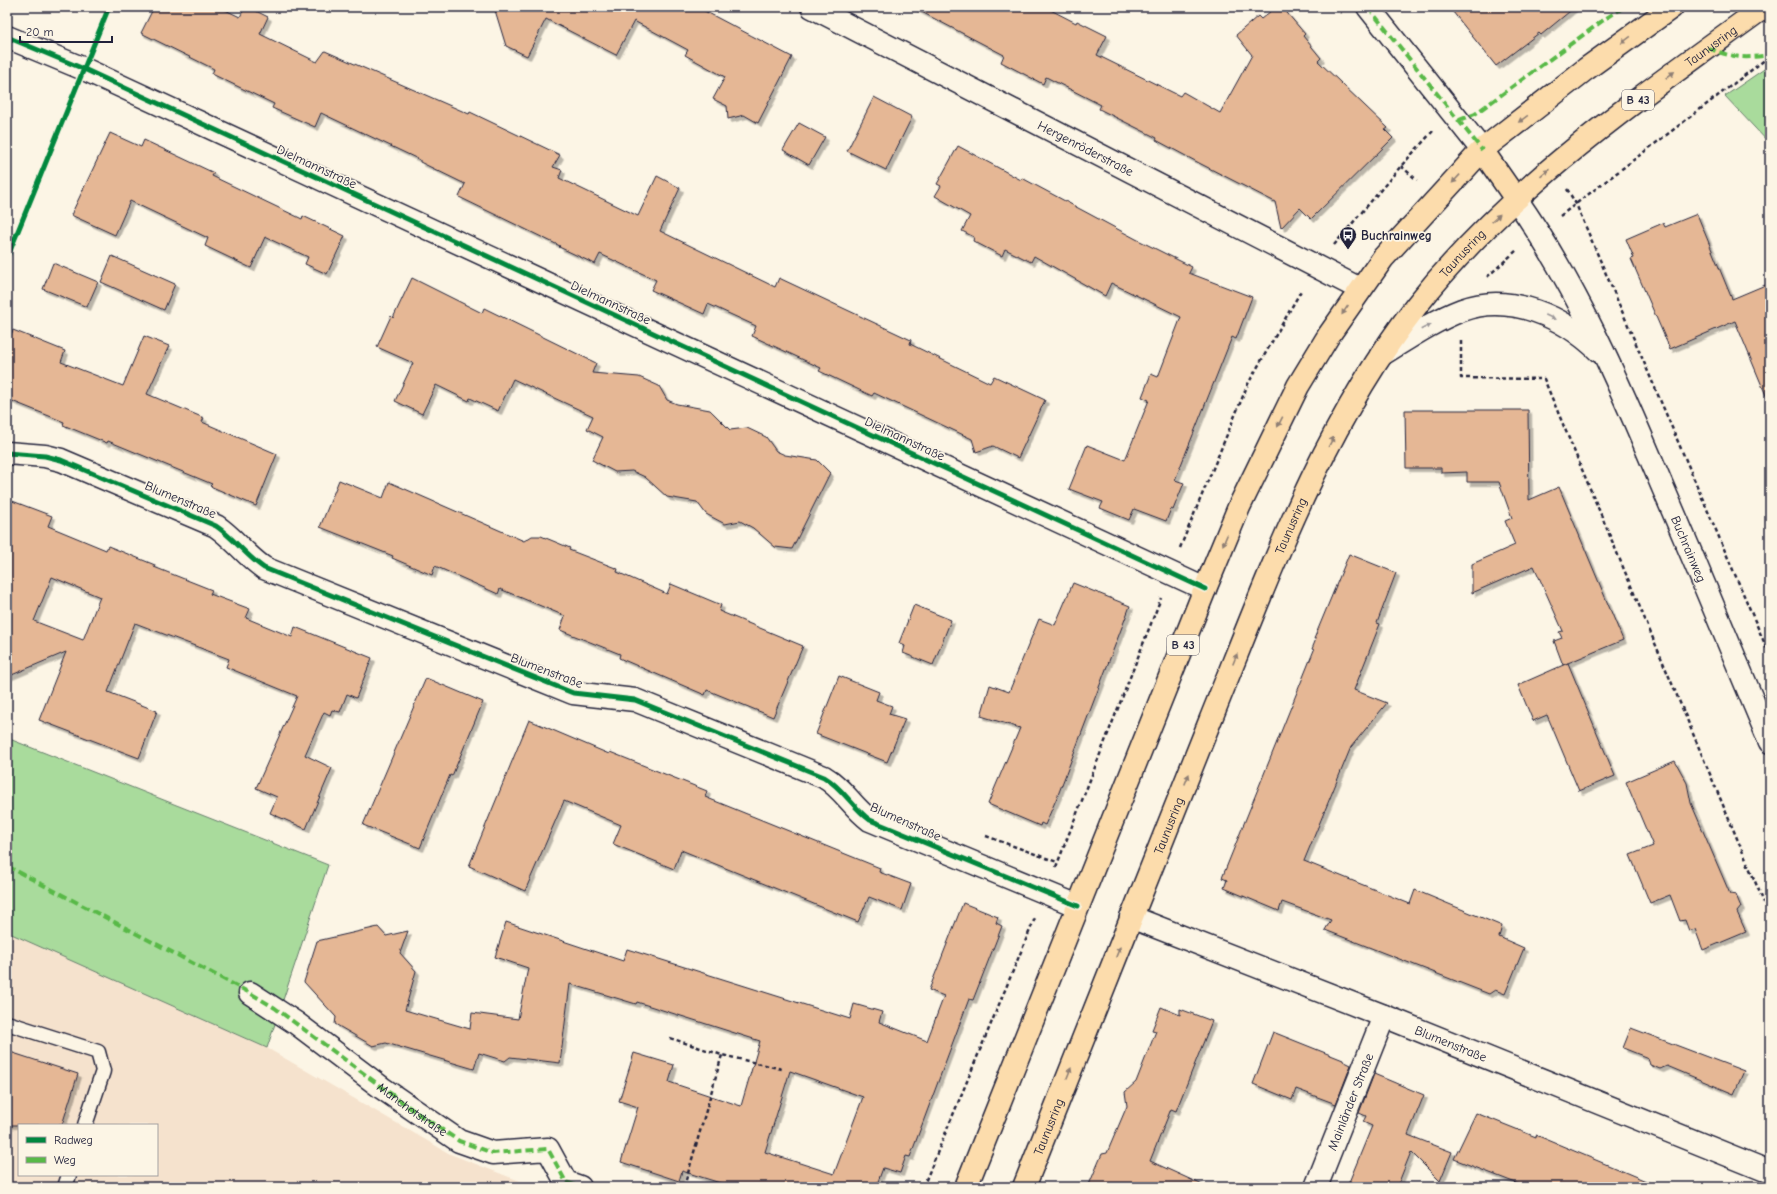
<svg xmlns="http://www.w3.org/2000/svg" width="1777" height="1194" font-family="'Comic Neue',sans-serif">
	<defs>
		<filter id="shadow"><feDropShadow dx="3.5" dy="3.5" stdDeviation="0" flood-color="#0004"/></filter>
	</defs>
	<rect width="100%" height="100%" fill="#fcf5e5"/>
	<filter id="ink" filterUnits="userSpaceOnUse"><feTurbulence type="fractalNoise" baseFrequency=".025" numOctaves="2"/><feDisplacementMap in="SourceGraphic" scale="8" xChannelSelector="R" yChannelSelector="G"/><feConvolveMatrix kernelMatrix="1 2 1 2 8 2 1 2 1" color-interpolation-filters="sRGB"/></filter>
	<g filter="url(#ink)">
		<path fill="#f5e2cd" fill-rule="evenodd" d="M7,932L267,1048L450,1154L535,1187H7ZM19,1125H157V1175H19Z"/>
		<g fill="#a9db9c" stroke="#667e6c">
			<path d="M1770,65V144L1725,96Z"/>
			<path d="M7,738L328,865L267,1048L7,932Z"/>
		</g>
		<g fill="#e5b795" stroke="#22223b" fill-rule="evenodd" filter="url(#shadow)">
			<path d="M154,7H219L240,17L245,7H248L268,17L260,34L317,62L325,51L469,114L470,112L560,155L553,167L562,170L559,178L638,216L657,176L680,188L660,231L775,287L779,278L911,340L910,344L990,383L994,376L1045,400L1018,458L993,446L976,452L972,439L874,393L872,396L819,371L821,368L752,336L756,326L708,304L704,314L651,290L656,280L600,254L595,264L559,247L560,246L459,197L465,184L420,162V160L321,113L315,127L272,108L274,104L212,74L214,69L141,33Z"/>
			<path d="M494,7H697L792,57L758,123L744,115L728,119L727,106L713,99L725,77L685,55L688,50L634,21L616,55L546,19L527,56L506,46Z"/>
			<path d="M912,7H1045L1076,23L1077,21L1107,36L1097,55L1180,96L1183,92L1220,113L1252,55L1236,35L1258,16L1261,19L1276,7H1282L1305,34L1303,36L1321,58L1318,61L1388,128L1385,130L1393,138L1311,219L1300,208L1281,228L1275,202L1199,163L1156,140L1157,138L1099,109L1101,105L1046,77L1043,84L1001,62L1004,55Z"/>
			<path d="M1449,7H1575L1541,35L1539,33L1496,66Z"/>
			<path d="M874,97L912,117L886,170L847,151Z"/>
			<path d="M799,123L825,137L809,165L783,150Z"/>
			<path d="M110,133L141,147L144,140L214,173L212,176L302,219L303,216L345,236L327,274L305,264L308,257L265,237L251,268L205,246L208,238L130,201L115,235L71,215Z"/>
			<path d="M958,146L1021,180L1022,178L1136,239L1192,267L1189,273L1252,297L1236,339L1232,337L1175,480L1184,483L1173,510L1171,509L1166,521L1134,509L1129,520L1100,508L1103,502L1069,489L1087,445L1125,460L1149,400L1142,397L1151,374L1158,377L1181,317L1111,283L1105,296L1034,256L1031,262L1005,249L1002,256L973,241L974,237L962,231L970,216L935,196L941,186L937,184Z"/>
			<path d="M1697,214L1732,299L1770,283V405L1735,321L1670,349L1631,259L1634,258L1626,239L1663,223L1665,227Z"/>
			<path d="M112,256L175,284L164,310L101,282Z"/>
			<path d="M53,263L98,282L87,307L43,289Z"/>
			<path d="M412,278L482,313L484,308L596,363L592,373L639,377L659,386L667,400L677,404L710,410L730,430L747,428L766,437L776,451L785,455L817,460L830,473L792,549L775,547L753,528L740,521L725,524L706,514L697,502L667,497L645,477L632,471L615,472L592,460L603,437L587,429L593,416L513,379L498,411L470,398L469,401L436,385L422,414L395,401L413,363L377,347L391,316L393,318Z"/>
			<path d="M13,330L65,351L61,362L123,386L144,336L169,346L147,394L204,418L202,422L277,454L256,506L210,486L212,484L108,441L107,443L63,425L64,422L7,399V344Z"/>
			<path d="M1405,410H1528L1529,500L1559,487L1623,640L1563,665L1554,641L1562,638L1559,632L1563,631L1534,566L1472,593V564L1515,545L1505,521L1512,518L1499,482H1467V472L1441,473V468H1406Z"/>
			<path d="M339,480L383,498L389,482L524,541L532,536H541L570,548L569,550L618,569L617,572L667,594L671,584L721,605L719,611L803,646L773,717L707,690L705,695L619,658L620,654L560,630L565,616L500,589L498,594L435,566L432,575L392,558L393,556L320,527Z"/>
			<path d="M7,499L52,516L48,526L106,550L108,546L155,565L154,567L212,590L210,594L250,609L246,618L292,637L295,627L372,658L356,698L347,694L340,712L332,710L330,715L324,712L305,755L332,768L306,829L270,813L277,797L256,788L297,696L226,667L229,659L135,623L108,692L157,711L139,758L39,720L66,652L7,677ZM52,577L100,597L83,640L34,621Z"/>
			<path d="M1349,554L1396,573L1377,623L1380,624L1354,690L1387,703L1351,747L1304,861L1410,904L1415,890L1502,926L1499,937L1524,948L1505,994L1495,990L1489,994L1325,930L1331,920L1282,902L1279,911L1224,888L1227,880L1222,878L1314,650L1312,649L1316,639H1314Z"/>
			<path d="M1073,583L1130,606L1058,795L1045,825L1041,823L1040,826L988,804L1020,728L981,716L990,685L1009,692L1039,619L1055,625Z"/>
			<path d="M914,605L951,620L933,665L903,653L905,646L899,643Z"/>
			<path d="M1568,663L1615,776L1579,791L1547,715L1533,721L1518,685Z"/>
			<path d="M839,676L879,692L876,700L892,706L889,714L905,719L887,762L816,734Z"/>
			<path d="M426,678L483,702L452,776L450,775L420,848L363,825Z"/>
			<path d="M529,720L609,754L610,752L707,791L705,797L880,868L879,872L911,884L902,910L869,897L858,922L681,850L674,869L613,844L621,825L564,801L525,891L469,866Z"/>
			<path d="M1675,761L1687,783L1691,803L1730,894L1736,895L1741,907L1737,912L1746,932L1703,950L1695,929L1689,931L1685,920L1680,921L1670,895L1650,903L1630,855L1653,846L1626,782Z"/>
			<path d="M963,903L998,917L996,923L1002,926L973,1000L969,999L910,1157L906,1156L900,1173L883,1168L876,1187H733L682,1171L679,1181L621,1162L638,1107L619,1101L634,1053L674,1065L669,1082L741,1106L760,1041L637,1002L636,1004L570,984L560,1063L510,1057L505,1061L479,1053L474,1069L386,1043L373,1046L335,1024L336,1017L304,982L317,941L378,927L386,936L408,931L400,953L416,971L405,1010L470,1029L472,1013L518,1019L528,968L495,957L506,922L623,961L627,949L850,1019L854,1004L882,1012L879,1022L927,1041L944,996L929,990ZM790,1071L863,1097L834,1174L765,1152Z"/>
			<path d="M1161,1007L1180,1015V1009L1212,1021L1176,1111L1171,1109L1150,1161L1207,1187H1088L1102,1154L1107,1153L1127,1106L1125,1092L1136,1082L1156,1031L1152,1030Z"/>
			<path d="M1631,1028L1744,1071L1734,1094L1667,1066L1660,1069L1650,1065L1648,1058L1623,1048Z"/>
			<path d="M1273,1032L1343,1060V1061L1351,1065L1336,1104L1296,1089L1292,1100L1253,1084Z"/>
			<path d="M7,1051L78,1074L62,1125H7Z"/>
			<path d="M1374,1074L1424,1095L1408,1135L1452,1152L1440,1181L1411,1152L1397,1187H1347L1372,1126L1363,1122L1366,1116L1359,1113Z"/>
			<path d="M1476,1113L1536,1137V1135L1658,1186V1187H1526L1454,1159Z"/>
		</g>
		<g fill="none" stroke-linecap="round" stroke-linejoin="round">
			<g stroke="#22223b" stroke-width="17">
				<g id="lane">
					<path d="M7,1023L98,1052L103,1071L85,1125"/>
					<path d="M65,1187L69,1175"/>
				</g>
			</g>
			<g stroke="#22223b" stroke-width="25">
				<g id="street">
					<path id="s1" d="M812,7L1360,289"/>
					<path d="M1368,7L1482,150"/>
					<path d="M7,37L84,69L1205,589"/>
					<path id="s2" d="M1516,199C1577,286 1620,385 1661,483C1698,569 1734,655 1770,742"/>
					<path d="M1381,355C1407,339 1433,321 1462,310C1510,292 1564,317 1599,351"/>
					<path d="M7,453L45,456L61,460L216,526C234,538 246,556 264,568L573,693L635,700L824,777C843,788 852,807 870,820L1078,906"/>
					<path id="s3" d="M1131,917L1384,1016L1770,1172"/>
					<path d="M250,993L296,1023L382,1088L459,1141L493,1153L548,1149L566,1182L580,1187"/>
					<path id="s4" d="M1316,1187L1384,1016"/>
				</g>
			</g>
			<g stroke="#22223b" stroke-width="25">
				<g id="primary">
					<path d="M1482,150L1516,199"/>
					<path d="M966,1187L1205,589L1239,507L1298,386L1329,335L1383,258L1482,150L1586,69L1672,7"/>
					<path id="s5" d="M1024,1187C1086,1032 1148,876 1210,721C1268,578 1321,428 1417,305C1512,184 1641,97 1764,7"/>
				</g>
			</g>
			<g stroke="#22223b" stroke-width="2.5" stroke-dasharray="4 3" stroke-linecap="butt">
				<path d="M1336,7L1341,13"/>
				<path d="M1401,166L1417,180"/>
				<path d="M1567,189L1576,204L1770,656"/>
				<path d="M1560,216L1770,56"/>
				<path d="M1334,245L1401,166L1433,131"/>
				<path d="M1487,277L1517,250"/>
				<path d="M1461,341V378L1544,379L1770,917"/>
				<path d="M1180,548L1248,384L1302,289"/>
				<path d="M986,836L1057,862"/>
				<path d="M1056,867L1161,598"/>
				<path d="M670,1038L722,1055L782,1069"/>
				<path d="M684,1187L722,1055"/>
				<path d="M923,1187L1035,918"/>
			</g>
			<use href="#lane" stroke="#fcf5e5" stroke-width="14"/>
			<use href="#street" stroke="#fcf5e5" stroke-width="22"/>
			<use href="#primary" stroke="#fcdcac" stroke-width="22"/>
			<g stroke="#58b947" stroke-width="4" stroke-dasharray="8 4" stroke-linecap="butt">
				<path d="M1368,7L1482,150"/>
				<path d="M1708,48C1733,58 1743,59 1770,55"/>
				<path d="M1459,120L1475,114L1605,19L1624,7"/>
				<path id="s6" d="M7,866L250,993L275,1008L417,1113L459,1141L493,1153L548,1149L566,1182L580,1187"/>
			</g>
			<g stroke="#fcf5e5" stroke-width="8">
				<g id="cycleway">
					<path d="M7,37L84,69L1205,589"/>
					<path d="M7,258L109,7"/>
					<path d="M7,453L45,456L61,460L216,526C234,538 246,556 264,568L573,693L635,700L824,777C843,788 852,807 870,820L1078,906"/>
				</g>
			</g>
			<use href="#cycleway" stroke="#00873e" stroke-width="5"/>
		</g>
		<defs><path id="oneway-solid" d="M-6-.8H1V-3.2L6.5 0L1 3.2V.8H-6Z"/></defs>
		<g fill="#8f7f74">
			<use href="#oneway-solid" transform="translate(1626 40) rotate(144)"/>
			<use href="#oneway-solid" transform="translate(1670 75) rotate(-37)"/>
			<use href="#oneway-solid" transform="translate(1523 119) rotate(144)"/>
			<use href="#oneway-solid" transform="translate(1545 173) rotate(-41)"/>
			<use href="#oneway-solid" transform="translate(1456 179) rotate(133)"/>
			<use href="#oneway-solid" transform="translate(1496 218) rotate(-44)"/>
			<use href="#oneway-solid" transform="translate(1345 310) rotate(124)"/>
			<use href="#oneway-solid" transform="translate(1280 422) rotate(117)"/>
			<use href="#oneway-solid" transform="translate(1331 442) rotate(-62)"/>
			<use href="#oneway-solid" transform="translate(1225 540) rotate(113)"/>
			<use href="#oneway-solid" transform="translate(1235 659) rotate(-68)"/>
			<use href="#oneway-solid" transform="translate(1187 779) rotate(-68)"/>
			<use href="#oneway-solid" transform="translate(1118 952) rotate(-68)"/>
			<use href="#oneway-solid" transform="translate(1069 1073) rotate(-68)"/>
		</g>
		<g fill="#9a9698">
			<use href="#oneway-solid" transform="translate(1550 317) rotate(24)"/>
			<use href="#oneway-solid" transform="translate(1426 327) rotate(-28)"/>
		</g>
	</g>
	<defs>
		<g id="bus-pin" transform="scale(0.9)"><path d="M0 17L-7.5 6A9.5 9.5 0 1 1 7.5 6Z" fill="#22223b" stroke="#fcf5e5"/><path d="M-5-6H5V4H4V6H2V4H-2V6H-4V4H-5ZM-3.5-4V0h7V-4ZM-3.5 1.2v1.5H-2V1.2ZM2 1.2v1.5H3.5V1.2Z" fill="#fff"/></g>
	</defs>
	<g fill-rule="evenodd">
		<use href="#bus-pin" x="1348" y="235"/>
	</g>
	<g text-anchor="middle" stroke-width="3.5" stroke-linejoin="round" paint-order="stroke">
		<g fill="#fcf5e5" stroke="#63616e" stroke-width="1">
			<rect x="1622" y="90" width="32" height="20" rx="3"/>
			<rect x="1167" y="635" width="32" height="20" rx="3"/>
		</g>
		<g font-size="12" font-weight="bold" fill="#22223b">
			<text x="1638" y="104">B 43</text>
			<text x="1183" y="649">B 43</text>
		</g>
		<g font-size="13" fill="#22223b" stroke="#fcf5e5">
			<text dy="5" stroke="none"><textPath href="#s5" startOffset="1361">Taunusring</textPath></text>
			<text dy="5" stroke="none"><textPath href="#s1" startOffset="308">Hergenröderstraße</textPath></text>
			<text transform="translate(317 166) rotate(25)" y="5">Dielmannstraße</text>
			<text dy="5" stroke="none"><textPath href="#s5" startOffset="1037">Taunusring</textPath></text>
			<text transform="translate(611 302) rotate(25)" y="5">Dielmannstraße</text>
			<text transform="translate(905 438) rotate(25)" y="5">Dielmannstraße</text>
			<text transform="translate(181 499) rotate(23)" y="5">Blumenstraße</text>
			<text dy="5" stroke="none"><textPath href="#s5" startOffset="713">Taunusring</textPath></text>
			<text dy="5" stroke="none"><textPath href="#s2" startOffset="391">Buchrainweg</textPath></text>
			<text transform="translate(547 670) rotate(21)" y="5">Blumenstraße</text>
			<text transform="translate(906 821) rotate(24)" y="5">Blumenstraße</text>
			<text dy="5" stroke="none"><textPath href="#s5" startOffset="389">Taunusring</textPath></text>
			<text dy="5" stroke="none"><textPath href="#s3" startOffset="344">Blumenstraße</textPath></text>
			<text dy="5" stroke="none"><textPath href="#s4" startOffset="92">Mainländer Straße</textPath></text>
			<text dy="5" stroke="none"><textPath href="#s6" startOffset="474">Manchotstraße</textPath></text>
			<text dy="5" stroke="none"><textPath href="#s5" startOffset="65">Taunusring</textPath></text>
		</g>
		<g font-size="13" font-weight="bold" fill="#22223b" stroke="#fcf5e5" text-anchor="start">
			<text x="1361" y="240">Buchrainweg</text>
		</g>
	</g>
	<rect width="1777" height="1194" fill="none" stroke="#fcf5e5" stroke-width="24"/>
	<rect x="12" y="12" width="1753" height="1170" fill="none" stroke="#22223b" stroke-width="1.5" filter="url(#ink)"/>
	<rect x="18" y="1124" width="140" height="52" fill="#fcf5e5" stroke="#a5a1a1"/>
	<rect x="26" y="1137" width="20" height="6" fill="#00873e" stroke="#a5a1a1"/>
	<text x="54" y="1144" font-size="12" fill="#22223b">Radweg</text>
	<rect x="26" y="1157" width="20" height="6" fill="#58b947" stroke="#a5a1a1"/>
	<text x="54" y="1164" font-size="12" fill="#22223b">Weg</text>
	<path d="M20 36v6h92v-6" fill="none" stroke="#22223b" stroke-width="2"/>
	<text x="26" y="36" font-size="12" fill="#22223b" stroke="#fcf5e5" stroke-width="3" paint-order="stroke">20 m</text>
</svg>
